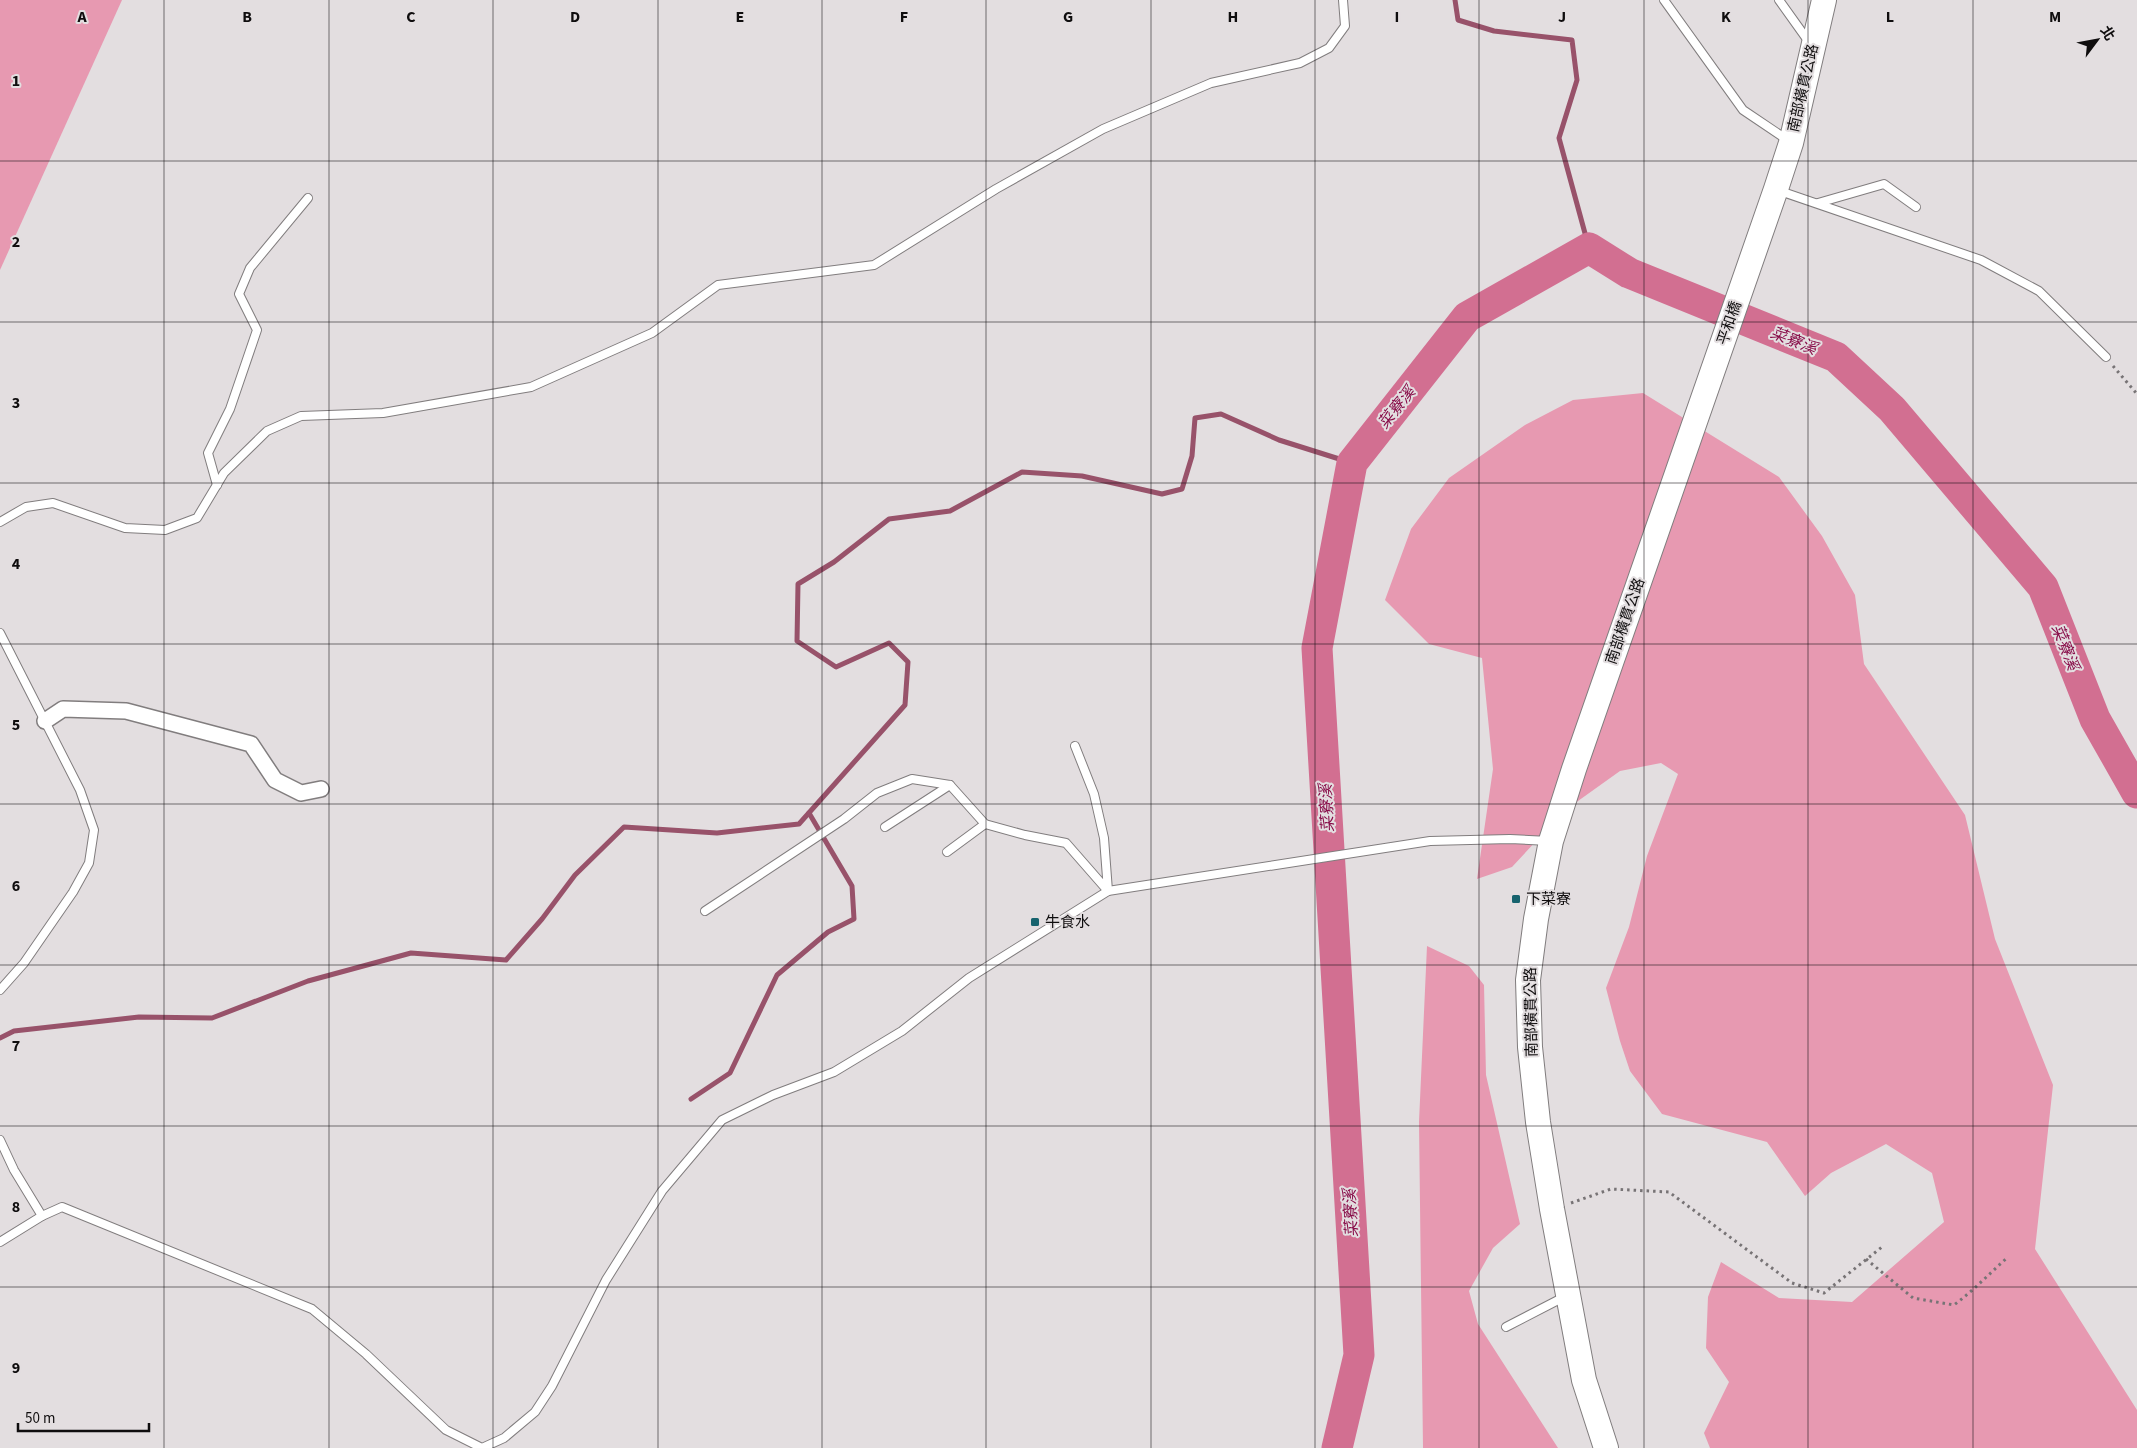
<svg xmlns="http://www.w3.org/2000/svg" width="2137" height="1448" font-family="'Source Sans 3','Noto Sans TC',sans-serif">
	<rect width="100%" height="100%" fill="#e3dee0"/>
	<g fill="#e799b1">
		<path d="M0,0H122L0,270Z"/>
		<path d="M1643,393L1779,477L1822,536L1855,595L1864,664L1965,815L1995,939L2053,1085L2035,1249L2137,1410V1448H1710L1704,1433L1729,1382L1706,1348L1708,1297L1721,1262L1779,1298L1852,1302L1944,1222L1932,1173L1886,1144L1831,1173L1805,1196L1767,1142L1662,1114L1630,1071L1620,1041L1606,988L1629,927L1647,856L1678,774L1661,763L1620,771L1564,811L1512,867L1477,879L1493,769L1482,658L1429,644L1385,600L1411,529L1449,478L1525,425L1573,400Z"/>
		<path d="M1427,946L1469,966L1484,985L1486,1075L1520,1224L1493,1248L1469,1291L1478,1324L1558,1448H1423L1419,1122Z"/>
	</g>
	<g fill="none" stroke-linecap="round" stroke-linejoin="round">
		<g stroke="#98526a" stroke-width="5">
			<path d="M1455,0L1458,20L1494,31L1572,40L1577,80L1559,138L1589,248"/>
			<path d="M0,1038L14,1031L139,1017L212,1018L308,981L411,953L506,960L542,919L575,875L624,827L717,833L799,824L905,705L908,662L889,643L836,667L797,641L798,584L834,562L889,519L950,511L1022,472L1082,476L1162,494L1182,489L1192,456L1195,418L1221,414L1279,440L1352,463"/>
			<path d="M691,1099L730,1073L777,975L828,932L854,919L852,886L809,813"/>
		</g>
		<path stroke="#d26f91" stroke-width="31" d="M1337,1448L1359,1355L1317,648L1352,463L1467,317L1589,248L1629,273L1836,357L1892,409L2043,587L2095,719L2137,793"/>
		<g stroke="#817d7e" stroke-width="10">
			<g id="lane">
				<path d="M1664,0L1743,110L1789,141"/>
				<path d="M1779,0L1809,42"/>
				<path d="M1777,190L1981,260L2039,291L2106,357"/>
				<path d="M1818,203L1884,184L1916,207"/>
				<path d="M217,485L208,453L230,409L257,330L239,294L250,268L308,198"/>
				<path d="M0,522L26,507L53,503L125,528L165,530L197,518L224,473L267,431L301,416L383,413L531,387L652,333L718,285L874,265L996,189L1103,129L1211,83L1300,63L1329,48L1345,26L1343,0"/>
				<path d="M0,633L80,790L94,830L89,863L73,892L24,963L0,990"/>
				<path d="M885,827L950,785"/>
				<path d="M947,852L985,824"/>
				<path d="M705,911L844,819L877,793L912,779L950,785L985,824L1025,835L1066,843L1108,891L1104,838L1094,794L1075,746"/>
				<path d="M0,1140L14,1170L42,1216"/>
				<path d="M0,1242L42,1216L62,1207L312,1309L366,1354L446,1430L482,1448L504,1438L535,1412L552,1386L606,1280L662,1191L722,1120L773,1095L834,1072L902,1031L969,978L1108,891L1430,841L1510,839L1549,841"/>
				<path d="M1506,1327L1566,1296"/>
			</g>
		</g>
		<g stroke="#817d7e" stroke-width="18">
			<path id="street" d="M45,721L63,709L126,711L251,744L275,780L301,793L321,789"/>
		</g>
		<g stroke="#817d7e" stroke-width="26">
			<path id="primary" d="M1606,1448L1584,1380L1552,1209L1538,1122L1530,1047L1528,980L1536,919L1551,841L1574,769L1776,189L1791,143L1824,0"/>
		</g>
		<g stroke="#777375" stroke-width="3" stroke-dasharray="2.5 4" stroke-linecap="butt">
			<path d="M2113,366L2137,394"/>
			<path d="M1571,1203L1611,1189L1669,1192L1792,1283L1824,1293L1882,1247"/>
			<path d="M1866,1259L1913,1298L1954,1305C1974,1290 1990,1273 2008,1257"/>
		</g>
		<use href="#lane" stroke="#fff" stroke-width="8"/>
		<use href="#street" stroke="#fff" stroke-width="15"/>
		<use href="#primary" stroke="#fff" stroke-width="24"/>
	</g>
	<path fill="none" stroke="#0f0d0e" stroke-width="1" stroke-opacity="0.55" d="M164,0V1448M329,0V1448M493,0V1448M658,0V1448M822,0V1448M986,0V1448M1151,0V1448M1315,0V1448M1479,0V1448M1644,0V1448M1808,0V1448M1973,0V1448M0,161H2137M0,322H2137M0,483H2137M0,644H2137M0,804H2137M0,965H2137M0,1126H2137M0,1287H2137"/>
	<g fill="#17636e" stroke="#e3dee0" stroke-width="2">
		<rect x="1511" y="894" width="10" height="10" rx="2.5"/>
		<rect x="1030" y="917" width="10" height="10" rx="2.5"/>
	</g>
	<g text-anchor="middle" stroke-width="4" stroke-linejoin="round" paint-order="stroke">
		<g font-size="15" fill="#0f0d0e" stroke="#e3dee0">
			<text transform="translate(1803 88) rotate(-77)" y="5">南部橫貫公路</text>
			<text transform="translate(1729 323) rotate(-71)" y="5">平和橋</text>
			<text transform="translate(1625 621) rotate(-71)" y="5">南部橫貫公路</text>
			<text transform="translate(1531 1012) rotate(-91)" y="5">南部橫貫公路</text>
		</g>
		<g font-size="15" fill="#0f0d0e" stroke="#e3dee0" text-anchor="start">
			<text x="1526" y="904">下菜寮</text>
			<text x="1045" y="927">牛食水</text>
		</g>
		<g font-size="16" font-style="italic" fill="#880c48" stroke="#e3dee0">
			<text transform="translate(1794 340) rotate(22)" y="6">菜竂溪</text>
			<text transform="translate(1396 407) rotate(-51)" y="6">菜竂溪</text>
			<text transform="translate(2066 647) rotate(69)" y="6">菜竂溪</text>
			<text transform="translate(1326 808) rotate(-93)" y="6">菜竂溪</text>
			<text transform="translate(1350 1213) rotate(-93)" y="6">菜竂溪</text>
		</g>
	</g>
	<g font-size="16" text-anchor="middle" font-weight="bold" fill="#0f0d0e" stroke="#e3dee0" stroke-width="4" stroke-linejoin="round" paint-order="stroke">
		<text x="82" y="22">A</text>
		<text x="247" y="22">B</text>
		<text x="411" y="22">C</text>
		<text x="575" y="22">D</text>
		<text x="740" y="22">E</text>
		<text x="904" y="22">F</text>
		<text x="1068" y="22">G</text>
		<text x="1233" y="22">H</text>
		<text x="1397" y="22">I</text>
		<text x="1562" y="22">J</text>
		<text x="1726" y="22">K</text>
		<text x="1890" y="22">L</text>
		<text x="2055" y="22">M</text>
		<text x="16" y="86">1</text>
		<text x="16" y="247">2</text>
		<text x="16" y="408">3</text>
		<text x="16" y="569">4</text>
		<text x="16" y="730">5</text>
		<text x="16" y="891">6</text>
		<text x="16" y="1051">7</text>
		<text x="16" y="1212">8</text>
		<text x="16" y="1373">9</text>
	</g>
	<g transform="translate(2097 40) rotate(58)" stroke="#e3dee0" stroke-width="4" paint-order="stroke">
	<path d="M0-4L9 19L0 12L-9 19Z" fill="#0f0d0e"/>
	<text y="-8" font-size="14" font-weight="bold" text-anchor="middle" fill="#0f0d0e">北</text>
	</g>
	<path d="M18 1423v8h131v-8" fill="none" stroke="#0f0d0e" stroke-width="2.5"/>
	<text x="25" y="1423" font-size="15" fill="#0f0d0e" stroke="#e3dee0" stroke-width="4" paint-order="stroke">50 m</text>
</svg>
